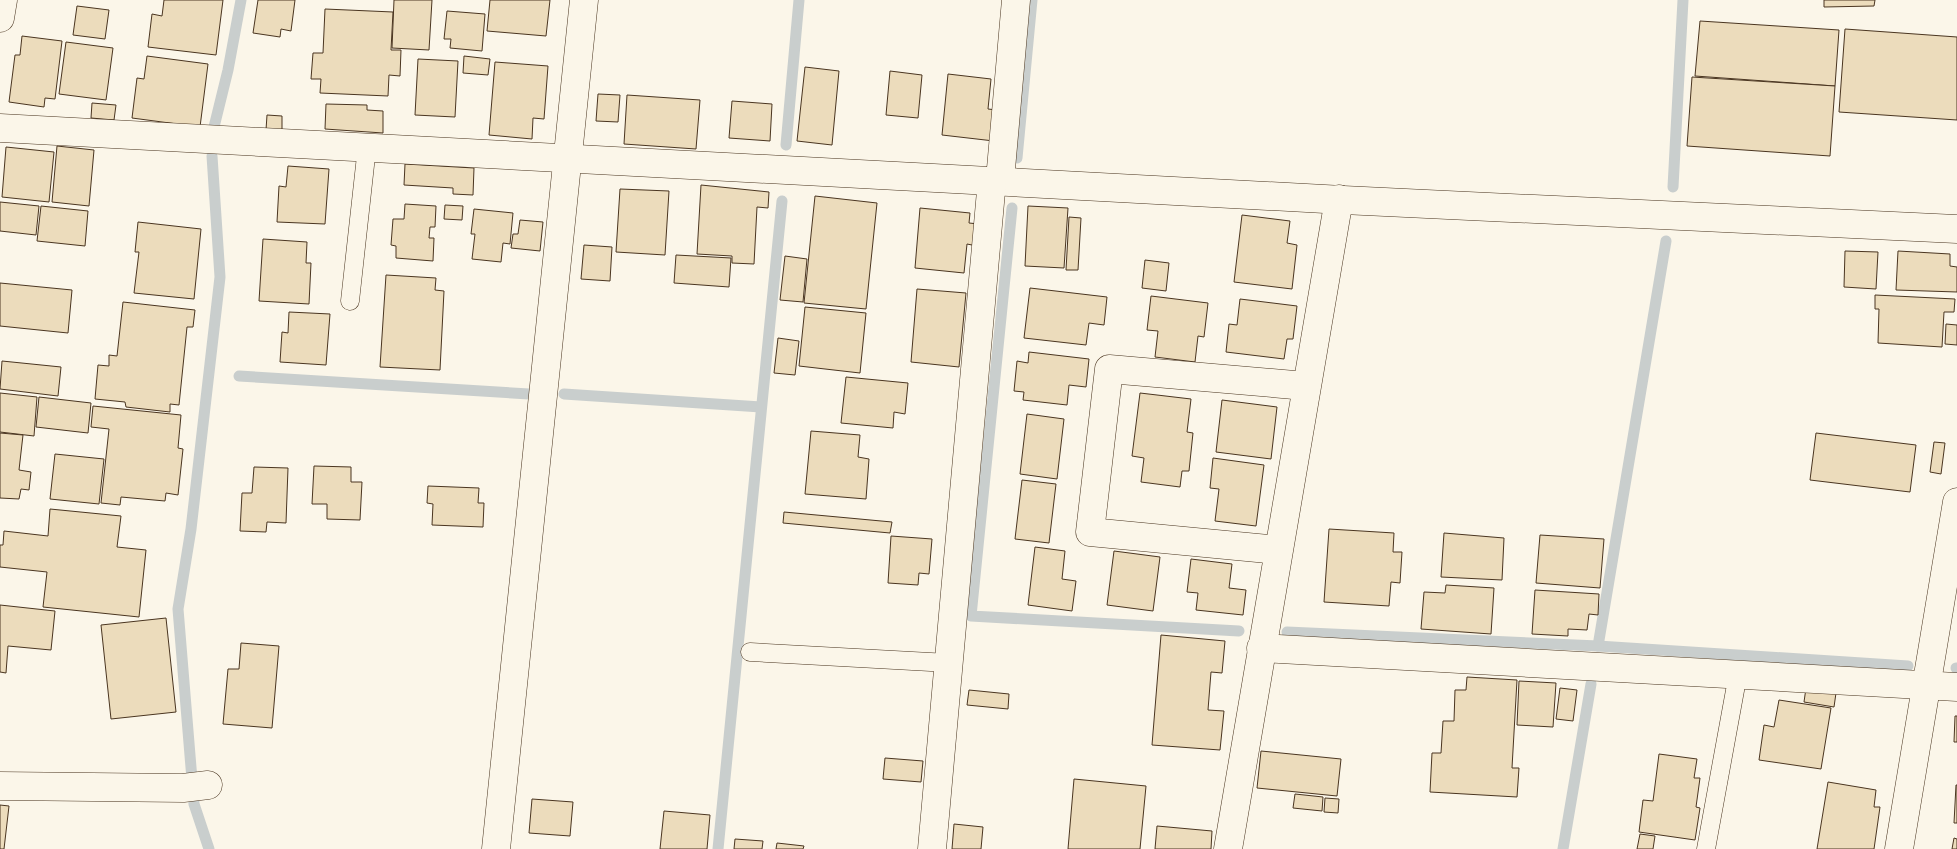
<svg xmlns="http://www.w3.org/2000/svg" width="1957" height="849" font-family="'DM Sans',sans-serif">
	<rect width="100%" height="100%" fill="#fbf6e9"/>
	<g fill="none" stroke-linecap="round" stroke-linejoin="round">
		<g stroke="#c9cecd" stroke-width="11">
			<path d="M214,127L228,70L241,0"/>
			<path d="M786,145L799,0"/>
			<path d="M1017,158L1032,0"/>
			<path d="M1673,187L1683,0"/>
			<path d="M1012,208L971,616L1239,631"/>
			<path d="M239,376L529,394"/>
			<path d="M564,394L761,407"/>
			<path d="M1287,632L1598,646L1908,666"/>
			<path d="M1598,646L1666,241"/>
			<path d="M1956,668H1957"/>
			<path d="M209,849L194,804L178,609L191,529L220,277L212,156"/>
			<path d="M718,849L782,201"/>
			<path d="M1563,849L1591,684"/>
		</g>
	</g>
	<g fill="#ecdcbc" stroke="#4a3520">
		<path d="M164,0H223L216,55L148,47L152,14L162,16Z"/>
		<path d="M258,0H295L291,31L281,29L280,37L253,33Z"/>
		<path d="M394,0H432L429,50L392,48Z"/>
		<path d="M490,0H550L546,36L487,31Z"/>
		<path d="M1824,0H1875L1874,6L1824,7Z"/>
		<path d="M77,6L109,10L105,39L73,35Z"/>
		<path d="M325,9L393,12L391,50H401L400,76L389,75L388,96L320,93L321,79H311L313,53H323Z"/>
		<path d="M447,11L485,14L482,51L450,48L451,39H444Z"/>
		<path d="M1700,21L1839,30L1835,86L1695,76Z"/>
		<path d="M1845,29L1957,37V120L1839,112Z"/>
		<path d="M22,36L62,41L55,99L45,98L44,107L9,102L15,55H20Z"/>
		<path d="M66,42L113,48L106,100L59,94Z"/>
		<path d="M147,56L208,64L200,127L132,118L137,78L144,79Z"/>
		<path d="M464,56L490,59L488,75L463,73Z"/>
		<path d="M418,59L458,61L455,117L415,115Z"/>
		<path d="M495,62L548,66L544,119L533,118L532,139L489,135Z"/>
		<path d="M805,67L839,71L832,145L797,141Z"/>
		<path d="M890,71L922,75L918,118L886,115Z"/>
		<path d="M948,74L991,79L988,109L997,110L994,141L942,135Z"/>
		<path d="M1692,77L1835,86L1830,156L1687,146Z"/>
		<path d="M598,94L620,95L618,122L596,121Z"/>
		<path d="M627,95L700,100L696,149L624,144Z"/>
		<path d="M732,101L772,104L770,141L729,138Z"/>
		<path d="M92,103L116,105L114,120L91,118Z"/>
		<path d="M326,104L367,105V110L383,111V133L325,129Z"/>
		<path d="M267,115L282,116V130H266Z"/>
		<path d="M57,146L94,150L89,206L52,202Z"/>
		<path d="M6,147L54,152L49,202L2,197Z"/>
		<path d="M405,164L474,168L473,195L453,194V188L404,185Z"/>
		<path d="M288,166L329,169L325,224L277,222L279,186L286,187Z"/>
		<path d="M701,185L769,192L768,208L757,207L754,264L732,263V256L697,254Z"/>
		<path d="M620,189L669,191L665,255L616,252Z"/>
		<path d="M815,196L877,203L866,309L804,303Z"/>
		<path d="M0,202L39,206L36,235L0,231Z"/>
		<path d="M405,204L436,206L435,227H430L429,238H434L433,261L396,258V246L391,245L393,219H404Z"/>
		<path d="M445,205L463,206L462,220L444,219Z"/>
		<path d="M41,206L88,211L85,246L37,241Z"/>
		<path d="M1028,206L1068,208L1064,268L1025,266Z"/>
		<path d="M920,208L970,213L969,223L979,224L977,246L967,244L964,273L915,268Z"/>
		<path d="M474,209L513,213L510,244L503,243L501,262L472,259L475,234H471Z"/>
		<path d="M1242,215L1290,221L1287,243L1297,245L1292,289L1234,282Z"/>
		<path d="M1069,217L1081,218L1078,270H1066Z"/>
		<path d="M520,220L543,222L540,251L511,248L513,234H518Z"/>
		<path d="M138,222L201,229L194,299L134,293L139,252H135Z"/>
		<path d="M263,239L307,242L306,263H311L309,304L259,301Z"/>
		<path d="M584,245L612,247L610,281L581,279Z"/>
		<path d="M1845,251L1878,252L1876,289L1844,287Z"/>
		<path d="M1898,251L1950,254V266L1957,267V292L1896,290Z"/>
		<path d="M676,255L731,258L729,287L674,283Z"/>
		<path d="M785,256L807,259L803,302L780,300Z"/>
		<path d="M1145,260L1169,263L1166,291L1142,288Z"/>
		<path d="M386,275L436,278L435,290L444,291L440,370L380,367Z"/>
		<path d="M0,283L72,290L68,333L0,326Z"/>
		<path d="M1030,288L1107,297L1104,325L1089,323L1086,345L1024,338Z"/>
		<path d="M917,289L966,293L959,367L911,362Z"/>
		<path d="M1875,295L1955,299L1954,312H1944L1942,347L1878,343L1879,309H1875Z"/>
		<path d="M1151,296L1208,303L1204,337L1198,336L1195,362L1155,357L1158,331L1147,330Z"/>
		<path d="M1240,299L1297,306L1293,339H1287L1284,359L1226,352L1229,324L1237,325Z"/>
		<path d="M123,302L195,310L193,327H187L179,405L170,404V412L126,407L125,402L95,399L98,365L109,366V355L117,356Z"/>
		<path d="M805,307L866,313L860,373L799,366Z"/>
		<path d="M289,312L330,314L326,365L280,362L282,332L288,333Z"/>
		<path d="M1946,324L1957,325V345L1945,344Z"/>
		<path d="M778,338L799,341L795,375L774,373Z"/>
		<path d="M1029,352L1089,359L1086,387L1069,385L1067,405L1023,400L1024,392L1014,391L1017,361L1028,363Z"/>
		<path d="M2,361L61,367L58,396L0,389Z"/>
		<path d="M846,377L908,383L905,414L894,412L893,428L841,423Z"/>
		<path d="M0,393L37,397L34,436L0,432Z"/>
		<path d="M1140,393L1191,399L1187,432L1193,433L1189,471H1182L1180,487L1141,482L1144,458L1132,456Z"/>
		<path d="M39,397L91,403L88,433L36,427Z"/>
		<path d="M1222,400L1277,407L1271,459L1216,452Z"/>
		<path d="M93,406L181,415L178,448L183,449L178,495L166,493L165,501L121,497L120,505L101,503L109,429L91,427Z"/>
		<path d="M1027,414L1064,419L1057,479L1020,474Z"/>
		<path d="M811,431L860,435L858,457L869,459L866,499L805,494Z"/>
		<path d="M0,433L23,435L19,470L31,472L29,490L21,489L19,499L0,498Z"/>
		<path d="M1816,433L1916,445L1910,492L1810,480Z"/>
		<path d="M1934,442L1945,443L1941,474L1930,472Z"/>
		<path d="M55,454L104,459L99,504L50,499Z"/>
		<path d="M1213,458L1264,465L1256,526L1215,521L1219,489L1210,488Z"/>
		<path d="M314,466L351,467V482H362L360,520L327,519V504H312Z"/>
		<path d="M254,467L288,468L286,523L267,522L266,532L240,531L242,493H252Z"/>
		<path d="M1022,480L1056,484L1049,543L1015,539Z"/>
		<path d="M428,486L479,488L478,503H484L483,527L432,525L433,504L427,503Z"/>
		<path d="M50,509L121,516L117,547L146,550L139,617L43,607L47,572L0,567V545H3L4,531L48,536Z"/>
		<path d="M784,512L892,522L890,533L783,523Z"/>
		<path d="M1329,529L1394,533L1393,552H1402L1400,583L1391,582L1389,606L1324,602Z"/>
		<path d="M1444,533L1504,538L1502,580L1441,577Z"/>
		<path d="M1540,535L1604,539L1600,588L1536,583Z"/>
		<path d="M891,536L932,539L929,574L919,573L918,585L888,583Z"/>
		<path d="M1035,547L1065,551L1062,579L1076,581L1072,611L1028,605Z"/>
		<path d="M1114,551L1160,557L1153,611L1107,605Z"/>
		<path d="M1191,559L1232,564L1229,588L1246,590L1243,615L1196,610L1198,593L1187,592Z"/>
		<path d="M1446,585L1494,588L1491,634L1421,629L1424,592L1445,593Z"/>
		<path d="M1535,590L1599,594L1598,615L1589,614L1587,630L1568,629V636L1532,634Z"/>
		<path d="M0,605L55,611L51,650L8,646L6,673L0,672Z"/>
		<path d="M166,618L176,712L111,719L101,625Z"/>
		<path d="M1161,635L1225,641L1222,673L1211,672L1208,710L1224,711L1220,750L1152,745Z"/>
		<path d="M241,643L279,646L272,728L223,724L228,669H239Z"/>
		<path d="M1467,677L1517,680L1512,768H1519L1517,797L1430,792L1432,753H1441L1443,721H1454L1455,690H1466Z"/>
		<path d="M1519,681L1556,683L1553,727L1517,725Z"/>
		<path d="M1560,688L1577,690L1573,721L1556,719Z"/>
		<path d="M1806,688L1836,693L1834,707L1804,702Z"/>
		<path d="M969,690L1009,694L1008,709L967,705Z"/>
		<path d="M1779,700L1831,708L1821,769L1759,760L1764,725L1774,727Z"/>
		<path d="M1955,716H1957V742H1954Z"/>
		<path d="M1261,751L1341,759L1337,796L1257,788Z"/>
		<path d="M1659,754L1697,759L1694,778H1700L1696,807L1700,808L1695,840L1639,832L1643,800L1653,801Z"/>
		<path d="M885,758L923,761L921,782L883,779Z"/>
		<path d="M1074,779L1146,786L1140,849H1068Z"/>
		<path d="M1828,782L1876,790L1874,807H1880L1874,849H1817Z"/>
		<path d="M1956,785H1957V823H1954Z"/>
		<path d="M1295,794L1323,797L1322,811L1293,808Z"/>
		<path d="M1325,798L1339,799L1338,813L1324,812Z"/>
		<path d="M532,799L573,802L570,836L529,833Z"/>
		<path d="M0,805L9,806L4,849H0Z"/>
		<path d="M664,811L710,815L707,849H660Z"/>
		<path d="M954,824L983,827L981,849H952Z"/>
		<path d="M1157,826L1212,831L1211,849H1155Z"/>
		<path d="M1640,834L1655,836L1653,849H1637Z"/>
		<path d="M1954,838L1957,839V849H1952Z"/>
		<path d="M735,839L763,841L762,849H734Z"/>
		<path d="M777,843L804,846L803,849H776Z"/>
	</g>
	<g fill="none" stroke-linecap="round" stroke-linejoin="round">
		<g stroke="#4a3520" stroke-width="19">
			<g id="service">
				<path d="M350,301L367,147"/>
				<path d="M750,652L949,663"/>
				<path d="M1706,849L1738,674"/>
			</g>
		</g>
		<g stroke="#4a3520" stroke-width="29">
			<g id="minor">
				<path d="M0,128L1343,200L1957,229"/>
				<path d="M1000,180L1016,0"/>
				<path d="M1278,550L1090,532L1109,369L1306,386"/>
				<path d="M1261,648L1957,687"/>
				<path d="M0,786L183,788L208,785"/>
				<path d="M496,849L584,0"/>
				<path d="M932,849L992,180"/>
				<path d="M1228,849L1339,199"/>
				<path d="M1899,849L1957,502"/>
			</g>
		</g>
		<g stroke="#4a3520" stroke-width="29">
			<path id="tertiary" d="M0,18L3,0"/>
		</g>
		<use href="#service" stroke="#fbf6e9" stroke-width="18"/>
		<use href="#minor" stroke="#fbf6e9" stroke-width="28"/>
		<use href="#tertiary" stroke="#fbf6e9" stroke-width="28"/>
	</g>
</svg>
